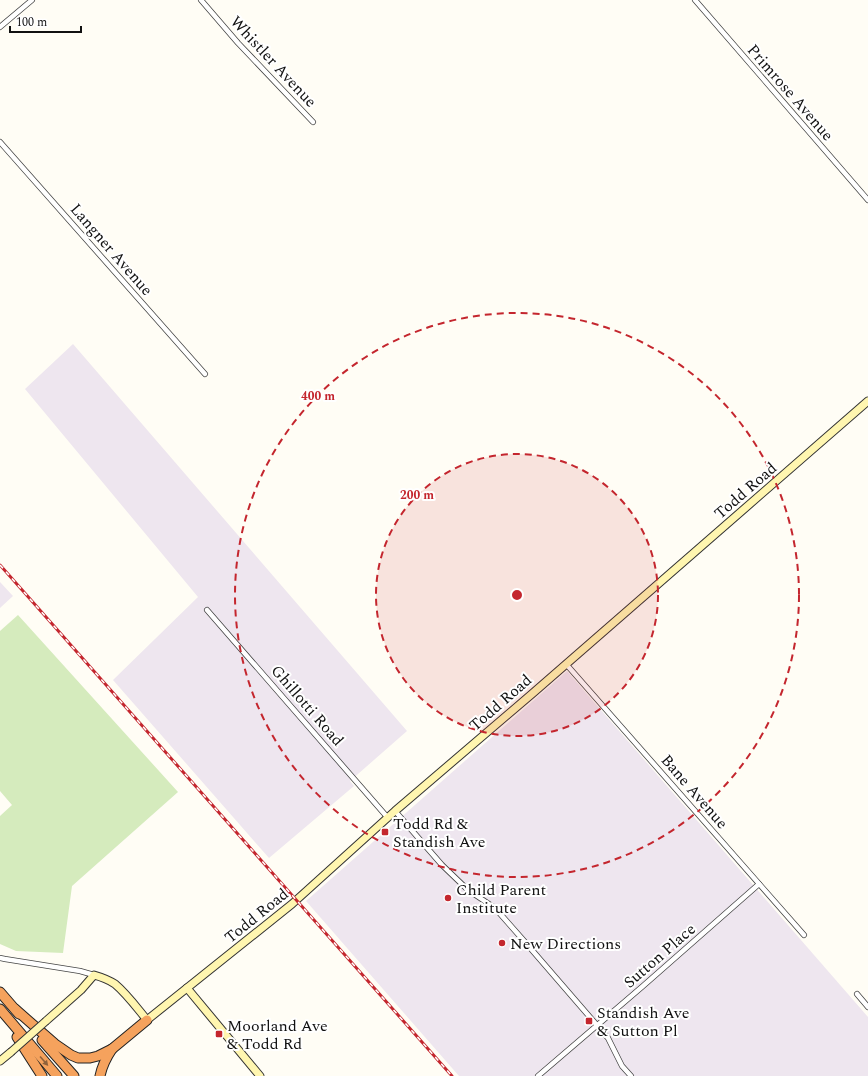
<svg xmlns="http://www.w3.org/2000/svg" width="868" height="1076" font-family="Spectral,serif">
	<rect width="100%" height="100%" fill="#fffdf5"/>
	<g fill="#eee6ef">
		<path d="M73,344L407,731L350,781L354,786L269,858L113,680L198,597L25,389Z"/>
		<path d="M0,582L13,596L0,608Z"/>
		<path d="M567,671L868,1017V1076H459L306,901Z"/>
	</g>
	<path fill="#d5ebbd" d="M18,615L178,792L72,886L63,953L16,951L0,944V816L12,805L0,791V631Z"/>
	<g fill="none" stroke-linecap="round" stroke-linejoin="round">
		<g stroke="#444" stroke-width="6">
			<g id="street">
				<path d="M201,0L238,43L313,122"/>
				<path d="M695,0L868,200"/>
				<path d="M0,27L32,0"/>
				<path d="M0,142L205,374"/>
				<path d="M207,610L388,818"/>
				<path d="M566,664L804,935"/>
				<path d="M395,811L442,865L468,890L495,908L525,942L608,1038L622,1066L631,1076"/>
				<path d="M0,958L5,959L80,971L94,975"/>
				<path d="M857,994L868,1007"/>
				<path d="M538,1076L643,986L759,884"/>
			</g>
		</g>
		<g stroke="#333" stroke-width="9">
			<g id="secondary">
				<path d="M187,988L260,1076"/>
				<path d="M46,1021L81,990L94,975C101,977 109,980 115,984C127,994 137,1008 147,1020L292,904L395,811L533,693L868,401"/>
				<path d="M0,1061L11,1052"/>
			</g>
		</g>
		<g stroke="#222" stroke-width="11">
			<g id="highway">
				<path d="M0,992L19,1014"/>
				<path d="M0,1009L57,1076"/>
				<path d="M15,1009L55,1044L71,1055L78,1058H90L98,1056L112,1049L147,1020"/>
				<path d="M17,1037L42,1076"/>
				<path d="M42,1040L74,1076"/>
				<path d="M100,1076C102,1066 106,1058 112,1049"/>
			</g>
		</g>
		<use href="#street" stroke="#fff" stroke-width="4.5"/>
		<use href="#secondary" stroke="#fff6b0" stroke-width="7"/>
		<use href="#highway" stroke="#f5a25d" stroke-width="9"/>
		<g stroke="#c4262e" stroke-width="3">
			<path id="rail" d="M0,565L452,1076"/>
		</g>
		<use href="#rail" stroke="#fff" stroke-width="1.5" stroke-dasharray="4.5" stroke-linecap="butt"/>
		<g stroke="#333" stroke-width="9" stroke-linecap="butt">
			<path id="secondary-bridge" d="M11,1052L46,1021"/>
		</g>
		<use href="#secondary-bridge" stroke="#fff6b0" stroke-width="7"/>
	</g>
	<defs><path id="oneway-solid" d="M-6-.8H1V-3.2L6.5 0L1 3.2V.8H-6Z"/></defs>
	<use fill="#8e613b" href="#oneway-solid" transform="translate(44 1061) rotate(49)"/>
	<circle cx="517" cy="595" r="141" fill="#c4262e" fill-opacity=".12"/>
	<g fill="none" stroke="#c4262e" stroke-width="2" stroke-dasharray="7 5">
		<circle cx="517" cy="595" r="141"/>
		<circle cx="517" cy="595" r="282"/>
	</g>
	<g fill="#c4262e" stroke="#fff" stroke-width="1.5">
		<rect x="381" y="828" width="8" height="8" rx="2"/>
		<circle cx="448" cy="898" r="4"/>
		<circle cx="502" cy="943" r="4"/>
		<rect x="585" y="1017" width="8" height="8" rx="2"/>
		<rect x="215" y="1030" width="8" height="8" rx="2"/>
	</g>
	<g text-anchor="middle" stroke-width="4" stroke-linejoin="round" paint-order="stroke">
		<g font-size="16" fill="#111" stroke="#fff">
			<text transform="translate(274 61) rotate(47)" y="6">Whistler Avenue</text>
			<text transform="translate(791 92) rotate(49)" y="6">Primrose Avenue</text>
			<text transform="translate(112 249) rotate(49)" y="6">Langner Avenue</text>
			<text transform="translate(745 490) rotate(-41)" y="6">Todd Road</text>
			<text transform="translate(500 702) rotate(-41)" y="6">Todd Road</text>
			<text transform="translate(308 705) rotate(49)" y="6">Ghillotti Road</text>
			<text transform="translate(695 791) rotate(49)" y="6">Bane Avenue</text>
			<text transform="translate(256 915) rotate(-39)" y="6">Todd Road</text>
			<text transform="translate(659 955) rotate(-41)" y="6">Sutton Place</text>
		</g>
		<g font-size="16" fill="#111" stroke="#fff" text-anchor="start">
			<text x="393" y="829">Todd Rd &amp;<tspan x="393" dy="18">Standish Ave</tspan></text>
			<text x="456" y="895">Child Parent<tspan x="456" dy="18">Institute</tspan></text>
			<text x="510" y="949">New Directions</text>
			<text x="597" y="1018">Standish Ave<tspan x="597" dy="18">&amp; Sutton Pl</tspan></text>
			<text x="227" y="1031">Moorland Ave<tspan x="227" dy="18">&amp; Todd Rd</tspan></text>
		</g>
	</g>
	<circle cx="517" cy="595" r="6" fill="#c4262e" stroke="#fff" stroke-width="2"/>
	<g font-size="12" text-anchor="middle" font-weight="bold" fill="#c4262e" stroke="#fff" stroke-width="4" stroke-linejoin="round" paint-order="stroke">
		<text x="318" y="400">400 m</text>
		<text x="417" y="499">200 m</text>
	</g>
	<path d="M10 26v6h71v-6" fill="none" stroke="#111111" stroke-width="2"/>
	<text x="16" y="26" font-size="12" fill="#111111" stroke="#ffffff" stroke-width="3" paint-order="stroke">100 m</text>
</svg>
